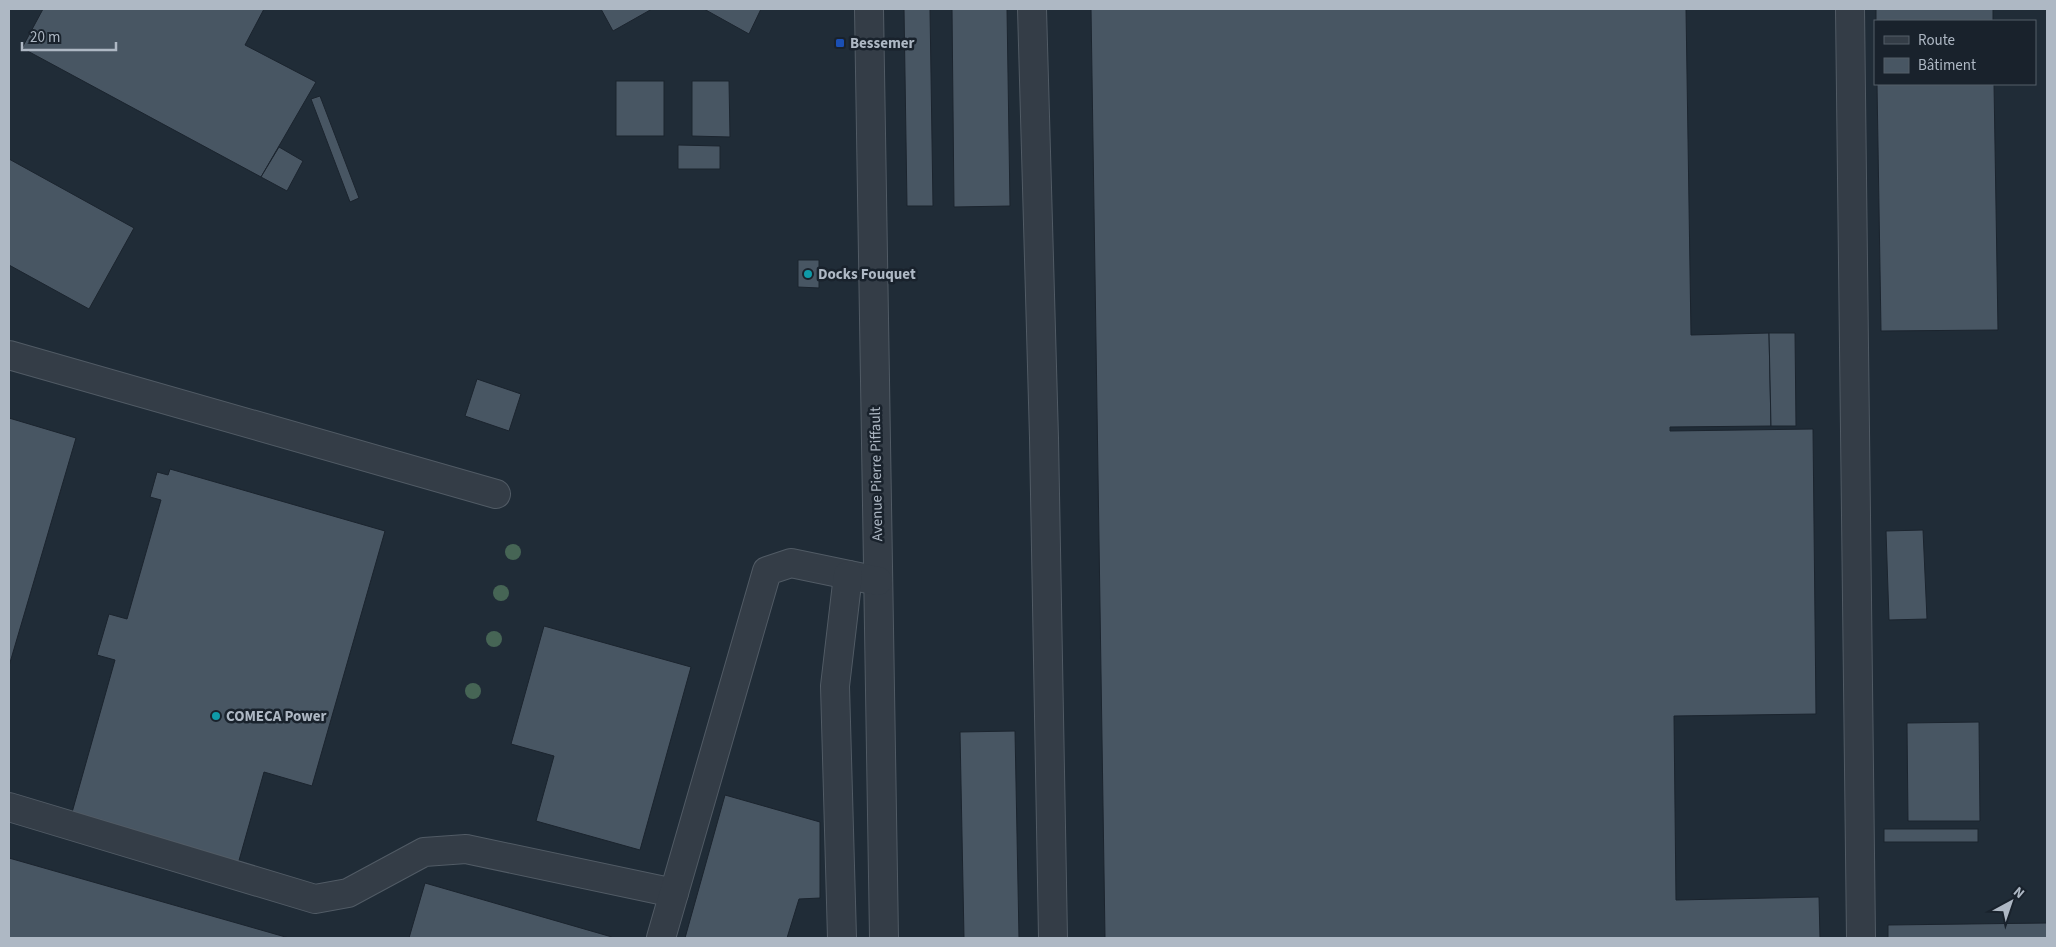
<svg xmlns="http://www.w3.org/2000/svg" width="2056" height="947" font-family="'Source Sans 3',sans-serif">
	<rect width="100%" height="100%" fill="#202c37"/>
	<g fill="#485663" stroke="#1b242e">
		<path d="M43,9H264L245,45L316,82L261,177L22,48Z"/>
		<path d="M601,9H652L613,31Z"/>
		<path d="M704,9H761L749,34Z"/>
		<path d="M904,9H930L933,206H907Z"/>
		<path d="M952,9H1007L1010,206L954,207Z"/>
		<path d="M1091,9H1686L1691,335L1769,333L1771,426L1670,427V431L1813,429L1816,714L1674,716L1676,900L1819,897L1820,938H1105Z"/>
		<rect x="1876" y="9" width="117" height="12"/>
		<rect x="616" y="81" width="48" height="55"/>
		<path d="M692,81H729L730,137L692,136Z"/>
		<path d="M1877,84H1994L1998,330L1881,331Z"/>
		<path d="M320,96L359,198L350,202L311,99Z"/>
		<path d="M678,145L720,146V169H678Z"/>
		<path d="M279,147L303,161L287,191L261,177Z"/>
		<path d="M9,159L134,228L89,309L9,265Z"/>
		<path d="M798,260H819V288L798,287Z"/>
		<path d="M1769,333H1795L1796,426H1771Z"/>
		<path d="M477,379L521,394L509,431L465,416Z"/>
		<path d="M9,418L76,438L9,666Z"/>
		<path d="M170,469L385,531L312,786L264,772L238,864L71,816L115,660L97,655L109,614L127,619L161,500L150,497L157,472L168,475Z"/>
		<path d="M1923,530L1927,619L1889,620L1886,531Z"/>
		<path d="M544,626L691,667L640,850L536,821L554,756L511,744Z"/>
		<path d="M1979,722L1980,821H1908L1907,723Z"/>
		<path d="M1015,731L1019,938H964L960,732Z"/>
		<path d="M725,795L820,822V898L799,899L787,938H685Z"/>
		<rect x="1884" y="829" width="94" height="13"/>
		<path d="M9,858L289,938H9Z"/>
		<path d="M425,883L612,937V938H409Z"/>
		<path d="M2047,923V938H1888V925Z"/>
	</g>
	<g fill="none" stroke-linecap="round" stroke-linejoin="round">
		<g stroke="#515b65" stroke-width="30">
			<g id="minor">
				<path d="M869,9L884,938"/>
				<path d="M1032,9L1044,438L1053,938"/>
				<path d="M1850,9L1861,938"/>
				<path d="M9,355L496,494"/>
				<path d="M9,807L315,899L348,893L424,852L466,849L674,893"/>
				<path d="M661,938L767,571L791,563L878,581"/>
				<path d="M842,938L835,686L848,575"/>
			</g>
		</g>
		<use href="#minor" stroke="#343d47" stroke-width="28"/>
	</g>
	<g fill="#466555">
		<circle cx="513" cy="552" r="8"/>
		<circle cx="501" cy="593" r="8"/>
		<circle cx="494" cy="639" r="8"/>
		<circle cx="473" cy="691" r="8"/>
	</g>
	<rect fill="#1a4fb4" stroke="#19222c" stroke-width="2" x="835" y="38" width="10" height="10" rx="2.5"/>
	<g fill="#0f9aa8" stroke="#19222c" stroke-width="2">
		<circle cx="808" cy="274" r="5"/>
		<circle cx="216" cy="716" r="5"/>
	</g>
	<g text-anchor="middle" stroke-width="5" stroke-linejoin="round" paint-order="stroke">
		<g font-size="15" font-weight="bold" fill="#aeb8c4" stroke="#19222c" text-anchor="start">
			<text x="850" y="48">Bessemer</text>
			<text x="818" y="279">Docks Fouquet</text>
			<text x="226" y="721">COMECA Power</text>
		</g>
		<g font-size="15" fill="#aeb8c4" stroke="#19222c">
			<text transform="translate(876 474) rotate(-91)" y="5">Avenue Pierre Piffault</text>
		</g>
	</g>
	<rect width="2056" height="947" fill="none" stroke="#aeb8c4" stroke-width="20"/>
	<rect x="1874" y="20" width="162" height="65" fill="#19222c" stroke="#555e69"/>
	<rect x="1884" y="36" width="25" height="8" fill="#343d47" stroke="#555e69"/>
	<text x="1918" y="45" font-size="15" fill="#aeb8c4">Route</text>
	<rect x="1884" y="58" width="25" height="15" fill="#485663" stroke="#555e69"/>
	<text x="1918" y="70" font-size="15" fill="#aeb8c4">Bâtiment</text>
	<g transform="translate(2011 902) rotate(40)" stroke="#19222c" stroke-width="4" paint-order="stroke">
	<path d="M0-4L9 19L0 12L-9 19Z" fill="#aeb8c4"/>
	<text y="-8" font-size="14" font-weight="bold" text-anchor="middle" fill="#aeb8c4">N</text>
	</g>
	<path d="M22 42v8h94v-8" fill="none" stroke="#aeb8c4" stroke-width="2.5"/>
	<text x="30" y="42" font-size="15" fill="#aeb8c4" stroke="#19222c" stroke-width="4" paint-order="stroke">20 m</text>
</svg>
